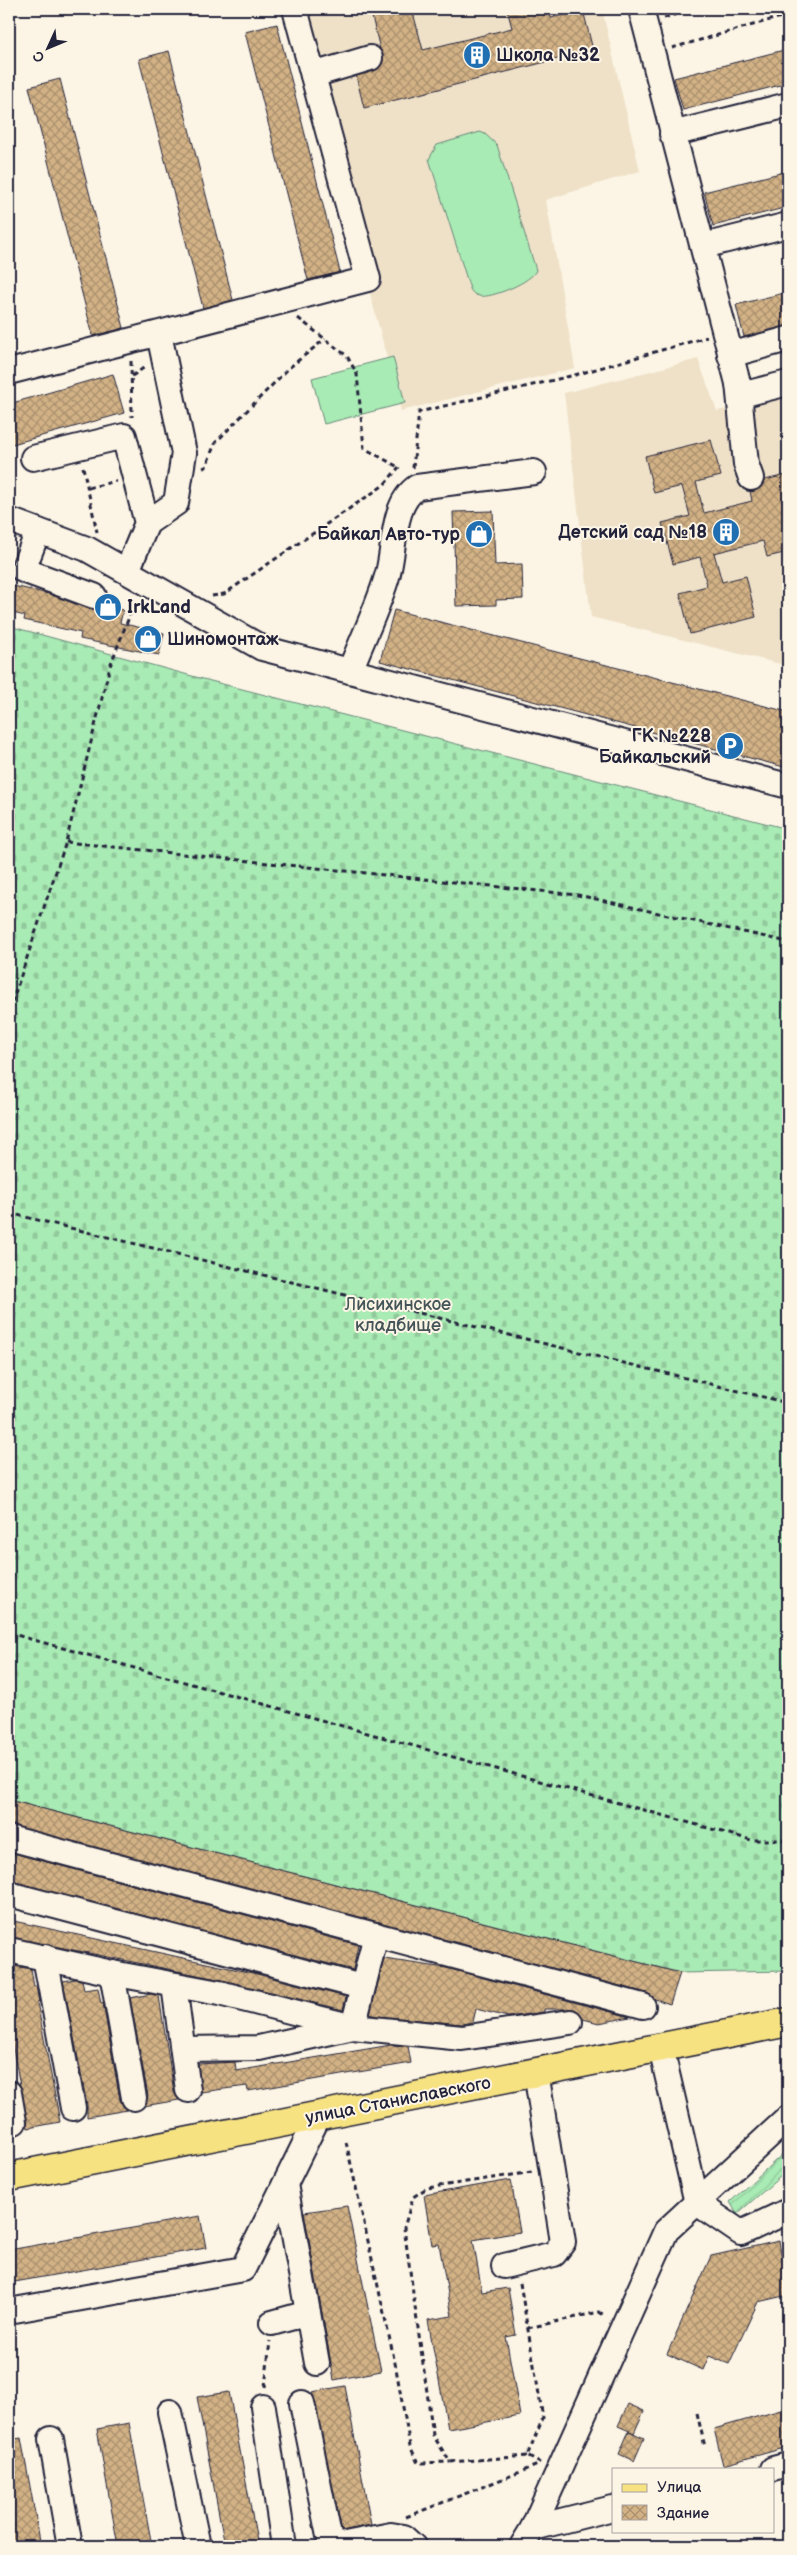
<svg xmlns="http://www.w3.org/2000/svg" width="797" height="2555" font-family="'Balsamiq Sans',sans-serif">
	<defs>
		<pattern id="cemetery-stones" width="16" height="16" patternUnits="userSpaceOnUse" patternTransform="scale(1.25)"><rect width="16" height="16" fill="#a9ebb4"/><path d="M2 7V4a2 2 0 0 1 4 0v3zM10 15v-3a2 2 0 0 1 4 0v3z" fill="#91c99c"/></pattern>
		<pattern id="garden-furrows" width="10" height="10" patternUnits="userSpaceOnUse" patternTransform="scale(1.25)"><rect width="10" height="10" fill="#a9ebb4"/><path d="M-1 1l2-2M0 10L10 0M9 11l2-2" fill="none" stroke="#91c99c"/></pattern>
		<pattern id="building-cross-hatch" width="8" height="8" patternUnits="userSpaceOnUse" patternTransform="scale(1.25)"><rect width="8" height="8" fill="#d2b285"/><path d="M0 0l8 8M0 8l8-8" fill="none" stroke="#aa906e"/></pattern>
	</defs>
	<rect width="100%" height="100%" fill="#fcf5e5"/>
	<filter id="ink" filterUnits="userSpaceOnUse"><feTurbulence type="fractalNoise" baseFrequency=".02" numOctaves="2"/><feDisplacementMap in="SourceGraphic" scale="10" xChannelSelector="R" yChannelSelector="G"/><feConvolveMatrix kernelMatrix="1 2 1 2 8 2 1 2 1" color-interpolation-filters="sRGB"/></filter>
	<g filter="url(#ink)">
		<g fill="#efe1c8">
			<path d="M295,9H602L640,171L546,200L575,368L401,411Z"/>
			<path d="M698,359L717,411L788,397V666L591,617L564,393Z"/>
		</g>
		<g fill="#a9ebb4" stroke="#668678">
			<path d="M480,132L485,134L497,145L536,270C533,281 491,299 479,296C475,295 472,293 470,289L429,159L437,145Z"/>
			<path d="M393,357L405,403L324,424L312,378Z"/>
		</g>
		<path fill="url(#cemetery-stones)" stroke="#668678" d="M9,626L203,679L788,829V1971L680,1973L9,1800Z"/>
		<path fill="url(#garden-furrows)" stroke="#668678" d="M788,2149V2170L737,2214L730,2202Z"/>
		<g fill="url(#building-cross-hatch)" stroke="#22223b">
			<path d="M370,9H412L423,50L512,28L507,9H548L551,18L583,10L593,50L364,108L356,76L374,71L380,67L383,61Z"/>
			<path d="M277,24L340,272L308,280L245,32Z"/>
			<path d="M788,49V83L683,110L674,78Z"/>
			<path d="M169,51L233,300L203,308L139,59Z"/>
			<path d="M60,79L124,328L93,336L29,87Z"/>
			<path d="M788,171V207L713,226L704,192Z"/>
			<path d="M788,292V326L744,337L736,305Z"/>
			<path d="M113,374L124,413L9,445V404Z"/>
			<path d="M711,440L721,476L696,482L704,513L752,501L750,491L761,487L765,480L786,475L788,484V552L767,557L763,541L714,553L722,582L746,576L756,617L690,634L680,593L707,586L700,557L673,564L662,523L690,516L682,486L654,493L645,456Z"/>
			<path d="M493,511L495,565L522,564L523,599L496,600V605L456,606L453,512Z"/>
			<path d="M9,585L49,594L89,609H97L103,606L123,610L120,623L164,633L159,655L80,639L81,633L24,620L25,616L9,612Z"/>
			<path d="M394,610L788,712V768L380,661Z"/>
			<path d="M9,1800L680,1973L670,2004L655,1999L647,1993L9,1825Z"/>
			<path d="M9,1852L358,1945L353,1970L9,1881Z"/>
			<path d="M9,1920L257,1974L346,1997L343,2010L222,1980L9,1937Z"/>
			<path d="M384,1959L446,1968L630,2017L599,2023L583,2019L580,2013L575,2009H544V2012L508,2017L476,2009L473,2022L462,2024L377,2016L370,2014Z"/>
			<path d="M9,1965L31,1969L34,1987L36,1986L39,2002H37L60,2122L28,2128L9,2027Z"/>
			<path d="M75,1979L82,1980L84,1990L98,1988L101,2004L103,2003L120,2100L127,2110L87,2117V2105L63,1981Z"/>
			<path d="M151,1994L159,1996L174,2092L179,2100L144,2106L148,2096L130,1998Z"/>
			<path d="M391,2045L408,2046L411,2063L248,2091L247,2086L201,2092L198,2064L235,2062L236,2071Z"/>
			<path d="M511,2180L520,2232L473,2240L482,2292L508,2288L516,2335L506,2337L520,2416L448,2429L428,2320L452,2316L439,2244L432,2245L424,2195Z"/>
			<path d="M347,2206L381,2371L334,2380L304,2212Z"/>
			<path d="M200,2216L206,2248L9,2283V2250Z"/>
			<path d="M779,2241L788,2295L758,2302L729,2364L709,2356L703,2370L667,2354L711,2256Z"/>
			<path d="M345,2386L371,2525L342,2531L312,2392Z"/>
			<path d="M229,2392L258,2546H225L197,2397Z"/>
			<path d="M628,2404L644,2411L634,2433L618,2426Z"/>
			<path d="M788,2408V2447L723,2465L714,2429Z"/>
			<path d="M129,2423L152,2546H118L97,2429Z"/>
			<path d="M629,2431L644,2438L634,2461L619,2454Z"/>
			<path d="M21,2438L41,2546H9V2440Z"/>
		</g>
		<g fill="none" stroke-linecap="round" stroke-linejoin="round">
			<g stroke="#22223b" stroke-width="28">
				<g id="minor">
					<path d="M641,9L741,395L788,383"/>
					<path d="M313,75L370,58"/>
					<path d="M672,134L788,105"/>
					<path d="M703,246L788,225"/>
					<path d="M730,355L788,339"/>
					<path d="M9,372L368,279L295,9"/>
					<path d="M738,383L746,464L751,478"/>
					<path d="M33,458L124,436L147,523L127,571"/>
					<path d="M9,520L87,549L262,648L788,786"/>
					<path d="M147,523L176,503L184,453L159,334"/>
					<path d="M38,531L23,570L94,596"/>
					<path d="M350,671C362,639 379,606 388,573C395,547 392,504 417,487L534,472"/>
					<path d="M9,1838L643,2006"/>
					<path d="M9,1894L362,1987"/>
					<path d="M9,1950L112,1973L219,1993L353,2027L462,2038L570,2022"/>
					<path d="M45,1957L73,2108"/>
					<path d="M112,1973L134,2098"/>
					<path d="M174,1985L188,2090"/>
					<path d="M661,2048L697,2203L741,2233L788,2211"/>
					<path d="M183,2049L259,2048L353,2027L376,1935"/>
					<path d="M9,2093L14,2122"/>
					<path d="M285,2184L317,2363"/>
					<path d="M504,2266L554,2254L563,2242L536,2072"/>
					<path d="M9,2311L243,2269L319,2115"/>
					<path d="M272,2323L308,2313"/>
					<path d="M302,2403L331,2546"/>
					<path d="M263,2407L284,2546"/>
					<path d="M170,2412L198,2546"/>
					<path d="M51,2439L70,2546"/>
					<path d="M773,2469L788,2465"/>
					<path d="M533,2528L613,2508"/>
					<path d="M335,2546L391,2535L403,2537L413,2546"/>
					<path d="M522,2546L533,2528L666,2231L788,2118"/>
				</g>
			</g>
			<g stroke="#22223b" stroke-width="31">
				<path id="major" d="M9,2177L788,2022"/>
			</g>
			<g stroke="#22223b" stroke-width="3" stroke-dasharray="5 4" stroke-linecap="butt">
				<path d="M664,18L693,9"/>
				<path d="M672,48L788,15"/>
				<path d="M298,318L347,356L357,374L364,448L400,468"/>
				<path d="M131,361L132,417"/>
				<path d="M132,376L145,367"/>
				<path d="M83,467L97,532"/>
				<path d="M203,468L206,467L215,443L290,367L325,339"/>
				<path d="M413,468L419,412L575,375L707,337"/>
				<path d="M88,488L116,481"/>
				<path d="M212,596L224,594L384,485L399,467"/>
				<path d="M66,842L578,895L788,942"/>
				<path d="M9,1011L66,842L110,666L136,599"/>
				<path d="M9,1213L788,1403"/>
				<path d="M9,1633L751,1840H788"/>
				<path d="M346,2142L395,2363L410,2446L418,2463L450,2462"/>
				<path d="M520,2283L543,2418L527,2456L540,2463"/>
				<path d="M528,2328L599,2312L606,2316"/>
				<path d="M265,2387L270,2341"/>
				<path d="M697,2413L705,2447"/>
				<path d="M527,2456L450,2462L433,2435L404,2228L413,2197L427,2188L532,2172"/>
				<path d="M406,2517L538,2465"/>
			</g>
			<use href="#minor" stroke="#fcf5e5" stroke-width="24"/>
			<use href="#major" stroke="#f7e281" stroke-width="28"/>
		</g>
	</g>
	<defs>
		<g id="building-disc" transform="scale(1.4375)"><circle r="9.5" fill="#1f6fb2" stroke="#fcf5e5"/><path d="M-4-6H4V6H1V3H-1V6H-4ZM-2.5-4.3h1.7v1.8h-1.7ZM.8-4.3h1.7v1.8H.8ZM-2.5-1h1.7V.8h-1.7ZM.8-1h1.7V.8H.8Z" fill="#fff"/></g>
		<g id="shop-disc" transform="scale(1.4375)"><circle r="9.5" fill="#1f6fb2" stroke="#fcf5e5"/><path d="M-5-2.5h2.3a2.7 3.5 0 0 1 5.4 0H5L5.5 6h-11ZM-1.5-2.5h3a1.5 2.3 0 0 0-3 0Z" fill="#fff"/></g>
		<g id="parking-disc" transform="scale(1.4375)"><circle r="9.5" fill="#1f6fb2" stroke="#fcf5e5"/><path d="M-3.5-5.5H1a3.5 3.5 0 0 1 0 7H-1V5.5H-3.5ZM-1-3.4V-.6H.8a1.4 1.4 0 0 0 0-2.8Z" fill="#fff"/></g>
	</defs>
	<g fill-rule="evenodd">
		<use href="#building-disc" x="477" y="55"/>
		<use href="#building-disc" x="726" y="532"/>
		<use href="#shop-disc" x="479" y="534"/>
		<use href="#shop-disc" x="108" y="607"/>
		<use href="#shop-disc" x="148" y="639"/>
		<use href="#parking-disc" x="730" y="746"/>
	</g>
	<g text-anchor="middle" stroke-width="4" stroke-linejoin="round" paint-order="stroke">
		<g font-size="18" font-weight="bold" fill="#22223b" stroke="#fcf5e5" text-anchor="start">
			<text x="496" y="61">Школа №32</text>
			<text x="707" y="538" text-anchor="end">Детский сад №18</text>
			<text x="460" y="540" text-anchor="end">Байкал Авто-тур</text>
			<text x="127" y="613">IrkLand</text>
			<text x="167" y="645">Шиномонтаж</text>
			<text x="711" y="742" text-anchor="end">ГК №228<tspan x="711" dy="21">Байкальский</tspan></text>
		</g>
		<g font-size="18" fill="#445459" stroke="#fcf5e5">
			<text x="398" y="1310">Лисихинское<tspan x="398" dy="21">кладбище</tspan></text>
		</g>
		<g font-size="18" fill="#22223b" stroke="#fcf5e5">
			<text transform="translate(398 2100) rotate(-11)" y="6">улица Станиславского</text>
		</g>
	</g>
	<rect width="797" height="2555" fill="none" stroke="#fcf5e5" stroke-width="30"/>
	<rect x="15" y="15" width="767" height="2525" fill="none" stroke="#22223b" stroke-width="2" filter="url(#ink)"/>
	<rect x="612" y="2468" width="162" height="65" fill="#fcf5e5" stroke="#a5a1a1"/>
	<rect x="622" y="2484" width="25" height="8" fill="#f7e281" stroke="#a5a1a1"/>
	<text x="657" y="2492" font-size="15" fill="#22223b">Улица</text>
	<rect x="622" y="2505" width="25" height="15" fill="url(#building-cross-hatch)" stroke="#a5a1a1"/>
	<text x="657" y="2518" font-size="15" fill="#22223b">Здание</text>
	<g transform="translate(48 48) rotate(226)" stroke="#fcf5e5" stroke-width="4" paint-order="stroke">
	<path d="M0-4L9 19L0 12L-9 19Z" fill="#22223b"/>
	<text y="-8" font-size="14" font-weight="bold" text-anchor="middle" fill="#22223b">С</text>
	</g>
</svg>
